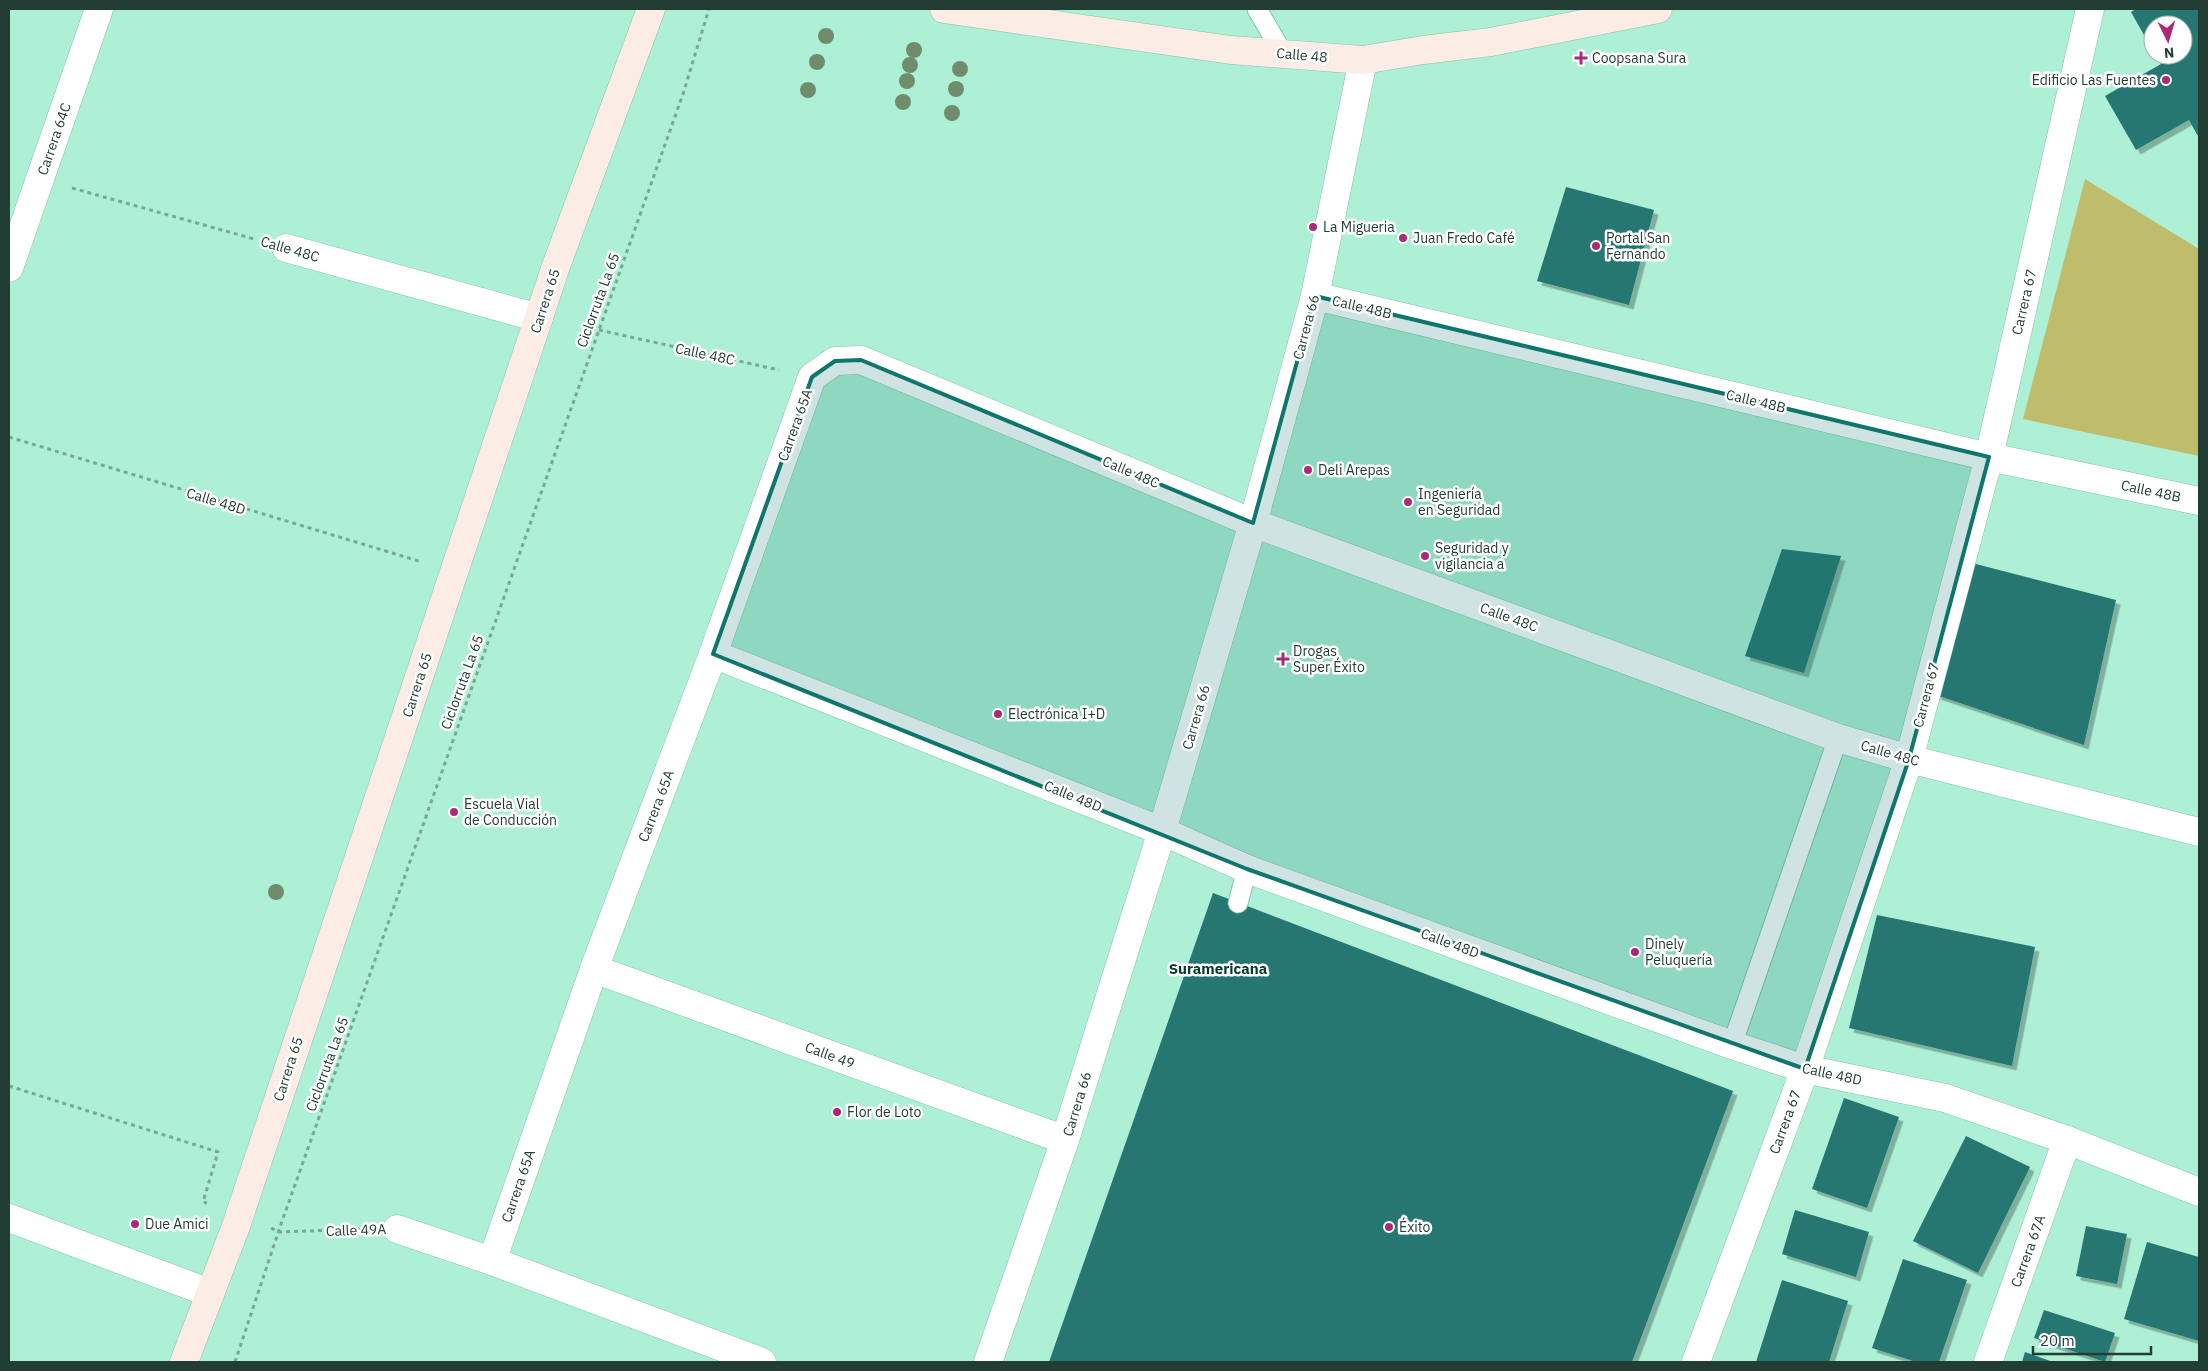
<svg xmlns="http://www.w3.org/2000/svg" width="2208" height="1371" font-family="'IBM Plex Sans',sans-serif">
	<defs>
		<filter id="shadow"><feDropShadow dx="4.5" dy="4.5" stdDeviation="0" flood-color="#0004"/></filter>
	</defs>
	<rect width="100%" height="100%" fill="#aef0d6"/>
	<path fill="#bfbd6b" d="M2085,179L2199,249V456L2023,419Z"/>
	<g fill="#287771" filter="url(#shadow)">
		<path d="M2136,9H2198L2199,11V138L2189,120L2136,150L2105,96L2161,64L2155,55H2183V25H2153V51L2131,12Z"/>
		<path d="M1566,187L1654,210L1629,305L1537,281Z"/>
		<path d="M1782,549L1841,556L1804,673L1745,656Z"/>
		<path d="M1972,563L2116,600L2084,745L1936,695Z"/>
		<path d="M1213,893L1733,1091L1632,1362H1049Z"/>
		<path d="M1877,915L2035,947L2012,1066L1849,1028Z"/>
		<path d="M1844,1098L1899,1117L1867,1208L1812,1189Z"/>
		<path d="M1966,1136L2030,1167L1978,1273L1913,1241Z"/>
		<path d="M1795,1210L1869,1232L1856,1277L1782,1254Z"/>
		<path d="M2086,1226L2127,1234L2117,1284L2076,1276Z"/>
		<path d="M2147,1242L2199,1257V1341L2124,1319Z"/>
		<path d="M1903,1259L1967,1280L1939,1362H1916L1872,1348Z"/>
		<path d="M1782,1280L1848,1301L1829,1362H1756Z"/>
		<path d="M2044,1310L2115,1333L2105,1362L2034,1338Z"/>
		<path d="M2025,1352L2053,1362H2022Z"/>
	</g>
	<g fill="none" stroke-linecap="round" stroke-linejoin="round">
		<g stroke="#84c5ab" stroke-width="21">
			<g id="service">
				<path d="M1257,9L1282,52"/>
				<path d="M1238,903L1247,869"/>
				<path d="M1732,1045L1838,738"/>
			</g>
		</g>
		<g stroke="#84c5ab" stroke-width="29">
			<g id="minor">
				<path d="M286,248L539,318"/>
				<path d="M9,268L99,9"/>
				<path d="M1315,296L1989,457L2199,501"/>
				<path d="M713,654L1162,831L1247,869L1732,1045L1805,1069L1945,1098L2067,1140L2199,1192"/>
				<path d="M594,969L1065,1140"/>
				<path d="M9,1218L210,1293"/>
				<path d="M397,1229L492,1261L762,1362"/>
				<path d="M492,1261L594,969L713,654L812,377L835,361L861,360L1253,523L1838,738L1909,759L2199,832"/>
				<path d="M988,1362L1065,1140L1162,831L1253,523L1315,296L1363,60"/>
				<path d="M1696,1362L1805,1069L1909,759L1989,457L2090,9"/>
				<path d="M1988,1362L2067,1140"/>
			</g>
		</g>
		<g stroke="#84c5ab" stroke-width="29">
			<g id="secondary">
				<path d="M944,9L1231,50L1363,60L1423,50L1491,42L1658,9"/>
				<path d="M184,1362L236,1226L556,266L651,9"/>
			</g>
		</g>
		<g stroke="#77a996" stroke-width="3" stroke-dasharray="4 4" stroke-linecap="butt">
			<path d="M72,188L254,239"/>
			<path d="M599,330L779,370"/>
			<path d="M9,437L422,562"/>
			<path d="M9,1086L218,1152L203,1202L207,1203"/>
			<path d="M271,1228L279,1232L364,1229"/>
			<path d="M235,1362L280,1227L683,94L709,9"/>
		</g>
		<use href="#service" stroke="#fff" stroke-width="19"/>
		<use href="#minor" stroke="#fff" stroke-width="28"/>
		<use href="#secondary" stroke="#fbece5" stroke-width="28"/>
	</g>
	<g fill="#708d6b">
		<circle cx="826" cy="36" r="8"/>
		<circle cx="914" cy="50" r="8"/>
		<circle cx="817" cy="62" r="8"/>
		<circle cx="910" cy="65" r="8"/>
		<circle cx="960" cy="69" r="8"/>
		<circle cx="907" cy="81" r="8"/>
		<circle cx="956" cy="89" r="8"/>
		<circle cx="808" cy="90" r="8"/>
		<circle cx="903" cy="102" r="8"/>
		<circle cx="952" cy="113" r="8"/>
		<circle cx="276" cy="892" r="8"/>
	</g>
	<path fill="#0f766e" fill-opacity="0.2" stroke="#0f766e" stroke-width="4" stroke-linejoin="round" d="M1315,296L1989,457L1909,759L1805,1069L1247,869L713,654L812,377L835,361L861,360L1253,523Z"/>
	<g fill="#aa2a78" stroke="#fff" stroke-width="2">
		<path d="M1578.5 50.5h5v5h5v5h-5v5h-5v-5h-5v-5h5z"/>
		<circle cx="2166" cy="80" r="5"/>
		<circle cx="1313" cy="227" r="5"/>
		<circle cx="1403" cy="238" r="5"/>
		<circle cx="1596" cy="246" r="5"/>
		<circle cx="1308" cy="470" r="5"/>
		<circle cx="1408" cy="502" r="5"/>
		<circle cx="1425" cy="556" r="5"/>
		<path d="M1280.5 651.5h5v5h5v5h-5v5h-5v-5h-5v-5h5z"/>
		<circle cx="998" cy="714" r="5"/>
		<circle cx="454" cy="812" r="5"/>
		<circle cx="1635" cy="952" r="5"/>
		<circle cx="837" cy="1112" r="5"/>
		<circle cx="135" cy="1224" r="5"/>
		<circle cx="1389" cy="1227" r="5"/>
	</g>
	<g text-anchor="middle" stroke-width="5" stroke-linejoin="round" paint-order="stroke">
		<g font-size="14" fill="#223d33" stroke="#fff">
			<text transform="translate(1302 55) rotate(5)" y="5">Calle 48</text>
			<text transform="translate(54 139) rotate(-71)" y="5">Carrera 64C</text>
			<text transform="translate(290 249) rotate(16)" y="5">Calle 48C</text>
			<text transform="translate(598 300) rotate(-70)" y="5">Ciclorruta La 65</text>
			<text transform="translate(545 301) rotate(-72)" y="5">Carrera 65</text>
			<text transform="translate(2024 302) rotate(-77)" y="5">Carrera 67</text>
			<text transform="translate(1362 307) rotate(13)" y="5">Calle 48B</text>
			<text transform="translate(1306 327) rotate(-75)" y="5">Carrera 66</text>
			<text transform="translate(705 354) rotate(12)" y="5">Calle 48C</text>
			<text transform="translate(1756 401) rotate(13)" y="5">Calle 48B</text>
			<text transform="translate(795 425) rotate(-70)" y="5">Carrera 65A</text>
			<text transform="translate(1131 472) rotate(23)" y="5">Calle 48C</text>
			<text transform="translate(2151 491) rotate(12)" y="5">Calle 48B</text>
			<text transform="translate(216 501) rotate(17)" y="5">Calle 48D</text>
			<text transform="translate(1509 617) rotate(20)" y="5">Calle 48C</text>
			<text transform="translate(462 682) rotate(-70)" y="5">Ciclorruta La 65</text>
			<text transform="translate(417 685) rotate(-72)" y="5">Carrera 65</text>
			<text transform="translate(1926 695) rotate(-75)" y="5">Carrera 67</text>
			<text transform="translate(1196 717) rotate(-74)" y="5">Carrera 66</text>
			<text transform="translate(1890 753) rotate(16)" y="5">Calle 48C</text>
			<text transform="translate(1073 796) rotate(22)" y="5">Calle 48D</text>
			<text transform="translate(656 806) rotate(-69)" y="5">Carrera 65A</text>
			<text transform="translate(1450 943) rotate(20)" y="5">Calle 48D</text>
			<text transform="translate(830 1055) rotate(20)" y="5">Calle 49</text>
			<text transform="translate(327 1064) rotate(-70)" y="5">Ciclorruta La 65</text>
			<text transform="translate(288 1069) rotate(-72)" y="5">Carrera 65</text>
			<text transform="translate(1832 1074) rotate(12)" y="5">Calle 48D</text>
			<text transform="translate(1077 1104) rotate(-73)" y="5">Carrera 66</text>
			<text transform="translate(1785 1122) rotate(-70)" y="5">Carrera 67</text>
			<text transform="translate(518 1186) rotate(-71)" y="5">Carrera 65A</text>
			<text transform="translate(356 1230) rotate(-2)" y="5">Calle 49A</text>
			<text transform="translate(2028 1251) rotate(-70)" y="5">Carrera 67A</text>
		</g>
		<g font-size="14" fill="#223d33" stroke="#fff" text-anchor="start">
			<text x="1592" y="63">Coopsana Sura</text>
			<text x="2156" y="85" text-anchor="end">Edificio Las Fuentes</text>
			<text x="1323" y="232">La Migueria</text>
			<text x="1413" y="243">Juan Fredo Café</text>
			<text x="1606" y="243">Portal San<tspan x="1606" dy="16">Fernando</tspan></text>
			<text x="1318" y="475">Deli Arepas</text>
			<text x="1418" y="499">Ingeniería<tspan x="1418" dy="16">en Seguridad</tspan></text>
			<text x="1435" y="553">Seguridad y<tspan x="1435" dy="16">vigilancia a</tspan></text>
			<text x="1293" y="656">Drogas<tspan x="1293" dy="16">Super Éxito</tspan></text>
			<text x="1008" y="719">Electrónica I+D</text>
			<text x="464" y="809">Escuela Vial<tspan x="464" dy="16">de Conducción</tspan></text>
			<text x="1645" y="949">Dinely<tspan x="1645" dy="16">Peluquería</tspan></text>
			<text x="847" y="1117">Flor de Loto</text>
			<text x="145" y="1229">Due Amici</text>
			<text x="1399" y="1232">Éxito</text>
		</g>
		<g font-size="15" font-weight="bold" fill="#033a2b" stroke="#fff">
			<text x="1218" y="974">Suramericana</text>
		</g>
	</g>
	<rect width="2208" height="1371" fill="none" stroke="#223d33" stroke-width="20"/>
	<g transform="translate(2168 40) rotate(175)"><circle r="24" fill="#ffffff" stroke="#a7b1ad"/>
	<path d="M0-4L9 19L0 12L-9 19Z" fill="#aa2a78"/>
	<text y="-8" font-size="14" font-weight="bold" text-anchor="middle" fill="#223d33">N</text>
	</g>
	<path d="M2033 1346v8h118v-8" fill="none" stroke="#223d33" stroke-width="2.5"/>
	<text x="2040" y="1346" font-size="15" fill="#223d33" stroke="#ffffff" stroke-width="4" paint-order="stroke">20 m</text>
</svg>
